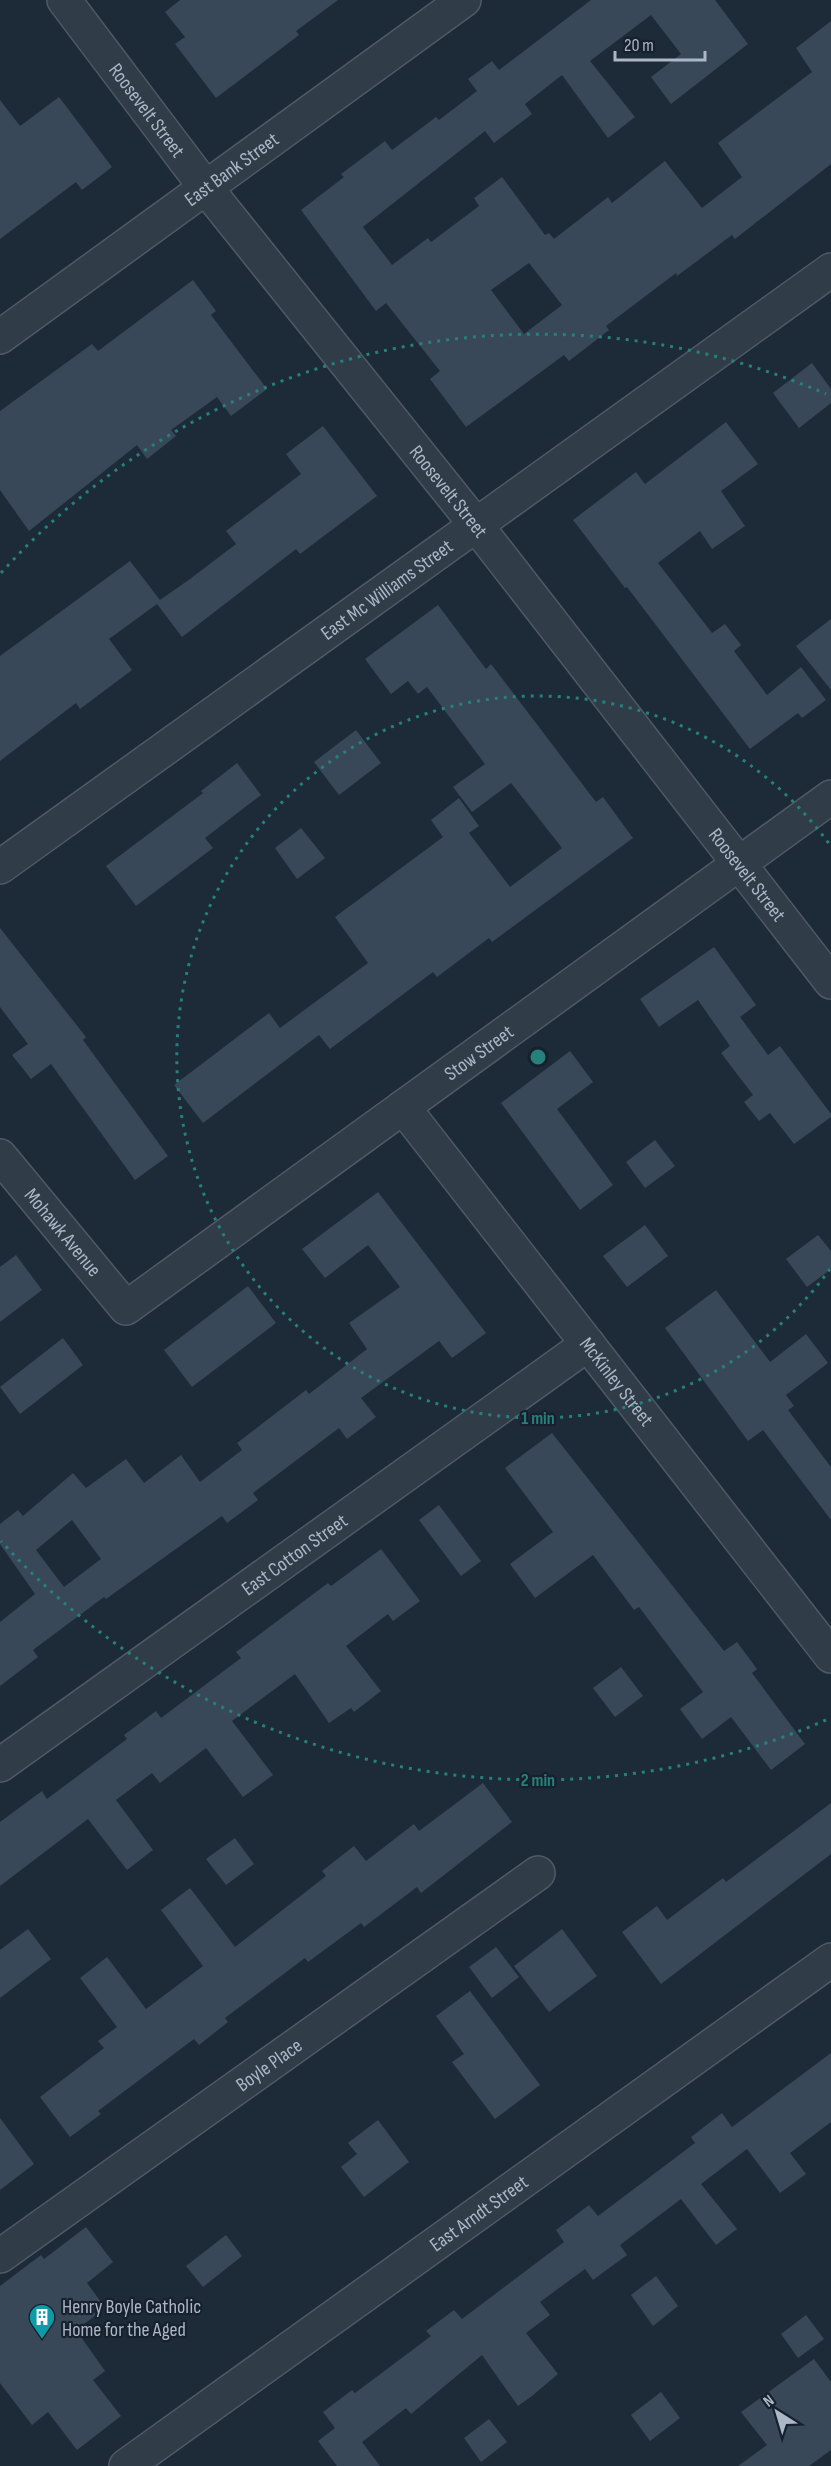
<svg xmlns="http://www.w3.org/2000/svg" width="831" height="2466" font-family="'Sofia Sans Condensed',sans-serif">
	<rect width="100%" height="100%" fill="#1d2a38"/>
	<g fill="#394859" fill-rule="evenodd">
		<path d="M180,0H338L296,31L299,35L216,98L175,44L185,37L165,12Z"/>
		<path d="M591,0H715L748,44L671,104L651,77L681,54L651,15L590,61L635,117L608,138L562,75L525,104L532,114L494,143L485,131L363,227L392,265L428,238L431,242L479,206L474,198L502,177L545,235L549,233L554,239L608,197L612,203L665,161L702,208L742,177L718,143L812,72L796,48L831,21V164L735,239L732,235L677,276L676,273L606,326L609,330L569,361L564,355L466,427L430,379L440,371L386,303L376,311L301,210L344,177L341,174L385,141L392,150L436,117L439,120L477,91L468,79L492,61L499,70ZM529,263L562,305L524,334L491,290Z"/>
		<path d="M59,97L112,167L82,190L76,182L0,239V100L20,126Z"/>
		<path d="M193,280L216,311L211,315L267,389L231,416L217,397L171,430L176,436L147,459L137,445L29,531L0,490V411L92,344L98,351Z"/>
		<path d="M812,363L831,389V403L799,428L773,393Z"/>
		<path d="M726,422L758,464L721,491L745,526L712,549L700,531L658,563L712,633L725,624L741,645L734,651L767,695L801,667L826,700L802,718L798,713L750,749L627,587L625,588L573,520L636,472L645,484Z"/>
		<path d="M323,426L377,496L300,554L296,549L182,637L157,604L109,639L132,670L80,709L76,703L0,761V656L130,561L160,600L190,579L236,544L226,531L301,474L286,454Z"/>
		<path d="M438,605L486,669L491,664L596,802L603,797L633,838L492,942L489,938L437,977L433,972L330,1049L319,1035L203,1123L174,1085L269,1013L280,1028L368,963L335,917L443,837L431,820L459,798L479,826L469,833L510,887L562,848L511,783L472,812L453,787L485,764L427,687L418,694L408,681L391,694L365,659Z"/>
		<path d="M831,619V690L796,646Z"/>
		<path d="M356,730L381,763L339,795L314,762Z"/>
		<path d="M237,763L261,795L205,838L213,848L136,906L106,866L203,793L201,791Z"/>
		<path d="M301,828L325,858L297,879L275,848Z"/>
		<path d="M0,928L86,1037L83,1040L168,1156L135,1180L51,1064L31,1079L12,1055L28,1044L0,1007Z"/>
		<path d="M714,947L756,1005L740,1017L768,1055L780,1046L831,1114V1117L794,1144L770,1113L759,1121L744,1102L753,1095L721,1053L730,1046L698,1000L659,1027L640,999Z"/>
		<path d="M570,1051L593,1082L557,1109L613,1185L580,1210L501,1103Z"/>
		<path d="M655,1140L675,1166L645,1188L626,1162Z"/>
		<path d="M378,1192L486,1333L452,1358L439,1341L361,1398L376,1417L347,1439L339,1428L253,1493L258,1500L227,1523L222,1516L106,1599L104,1597L33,1650L38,1657L0,1686V1622L35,1594L0,1544V1524L18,1510L23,1516L73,1473L86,1488L126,1459L144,1483L181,1455L200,1482L242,1450L237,1443L306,1390L309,1394L367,1349L349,1323L400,1287L368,1245L325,1278L302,1249ZM72,1520L101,1559L64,1587L36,1550Z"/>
		<path d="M645,1225L668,1256L627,1287L603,1256Z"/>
		<path d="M818,1235L831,1251V1269L807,1287L786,1259Z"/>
		<path d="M16,1255L42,1290L0,1322V1267Z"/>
		<path d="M248,1286L276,1323L192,1387L164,1350Z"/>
		<path d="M716,1290L770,1362L806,1334L828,1363L786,1395L794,1406L788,1410L831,1467V1520L763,1430L748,1441L665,1328Z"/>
		<path d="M63,1338L83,1365L20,1414L0,1387Z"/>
		<path d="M552,1433L724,1651L737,1642L757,1669L752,1673L805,1744L771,1770L731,1717L702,1739L680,1709L703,1692L639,1607L634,1610L593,1555L535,1598L510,1564L553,1532L505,1468Z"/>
		<path d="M439,1505L481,1561L461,1576L419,1520Z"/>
		<path d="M381,1549L420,1601L393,1621L388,1614L346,1646L381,1691L354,1712L351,1708L329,1723L295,1674L232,1721L273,1775L243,1797L206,1748L160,1783L152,1773L116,1800L153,1850L127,1870L88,1819L0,1886V1822L42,1791L47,1799L127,1739L124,1735L156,1711L161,1718L241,1658L236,1652L328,1583L331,1586Z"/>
		<path d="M621,1667L643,1696L615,1717L593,1688Z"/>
		<path d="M483,1783L512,1822L421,1893L417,1887L364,1927L361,1923L308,1962L305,1958L225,2018L228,2022L199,2045L194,2039L98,2111L101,2114L70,2137L40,2097L104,2048L98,2041L117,2027L80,1978L107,1957L146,2009L203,1966L161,1910L190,1888L235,1947L326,1876L322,1871L354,1846L366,1861L414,1824L419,1831Z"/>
		<path d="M831,1803V1854L661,1984L622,1932L657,1906L667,1920L723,1878L726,1882Z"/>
		<path d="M235,1838L254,1864L226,1885L206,1859Z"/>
		<path d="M28,1929L51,1959L0,1998V1950Z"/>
		<path d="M562,1929L597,1976L549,2012L514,1966Z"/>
		<path d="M496,1947L519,1977L492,1998L469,1967Z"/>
		<path d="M470,1991L540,2085L495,2119L452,2062L464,2054L436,2016Z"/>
		<path d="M831,2053V2122L790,2153L806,2174L780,2193L747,2149L701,2184L737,2229L716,2245L681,2199L620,2245L627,2255L593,2280L585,2269L540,2302L550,2315L526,2333L558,2374L532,2396L518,2406L482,2355L411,2414L406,2408L362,2442L380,2466H337L318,2441L335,2428L323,2412L352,2390L355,2393L431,2336L426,2331L454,2310L462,2319L564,2242L556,2230L589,2205L598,2216L695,2143L691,2137L722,2113L732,2127Z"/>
		<path d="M0,2118L34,2164L0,2190Z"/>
		<path d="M378,2120L409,2162L364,2197L341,2167L357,2154L348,2143Z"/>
		<path d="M86,2227L113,2262L87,2283L101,2302L93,2311L96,2315L76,2330L105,2371L93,2380L121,2416L77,2450L48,2412L32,2425L0,2383V2286L41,2255L44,2259Z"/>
		<path d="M226,2235L242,2256L203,2287L186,2266Z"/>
		<path d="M656,2276L678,2306L653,2326L631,2295Z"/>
		<path d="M806,2315L824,2339L798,2358L781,2334Z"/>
		<path d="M814,2359L831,2382V2450L809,2466H738L767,2445L741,2412Z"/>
		<path d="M661,2392L680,2418L650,2441L631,2415Z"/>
		<path d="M489,2419L507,2442L481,2462L464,2438Z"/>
	</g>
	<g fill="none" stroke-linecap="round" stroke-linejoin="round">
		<g stroke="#4f5967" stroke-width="36">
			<g id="minor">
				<path id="s1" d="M64,0L206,188L476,525L831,982"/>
				<path id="s2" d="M0,337L464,0"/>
				<path id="s3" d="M0,867L831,270"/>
				<path id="s4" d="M403,1107L831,1656"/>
				<path id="s5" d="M0,1156L126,1308L831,797"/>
				<path id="s6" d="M0,1765L588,1344"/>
				<path id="s7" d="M0,2256L538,1873"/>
				<path id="s8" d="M126,2466L831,1960"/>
			</g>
		</g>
		<use href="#minor" stroke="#313c49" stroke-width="33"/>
	</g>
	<g fill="none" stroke="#26807b" stroke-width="3" stroke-dasharray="3 6">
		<path d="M830 1269A361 361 0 1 1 830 845"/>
		<path d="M826 1720A723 723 0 0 1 1 1541M1 573A723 723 0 0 1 826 394"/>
	</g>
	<defs>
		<g id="building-pin" transform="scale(1.35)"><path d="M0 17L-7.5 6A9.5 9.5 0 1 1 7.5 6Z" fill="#0f9aa8" stroke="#17212d"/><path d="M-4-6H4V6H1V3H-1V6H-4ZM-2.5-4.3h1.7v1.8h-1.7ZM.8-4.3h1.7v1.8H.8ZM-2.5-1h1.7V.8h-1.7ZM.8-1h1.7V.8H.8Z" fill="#fff"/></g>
	</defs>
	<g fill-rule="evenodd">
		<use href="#building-pin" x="42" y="2317"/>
	</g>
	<g text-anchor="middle" stroke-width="4.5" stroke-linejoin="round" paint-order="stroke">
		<g font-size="20" fill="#abb6c6" stroke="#17212d">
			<text dy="7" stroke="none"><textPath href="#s1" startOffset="138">Roosevelt Street</textPath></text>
			<text dy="7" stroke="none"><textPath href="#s2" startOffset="286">East Bank Street</textPath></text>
			<text dy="7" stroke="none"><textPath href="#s1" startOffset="624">Roosevelt Street</textPath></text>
			<text dy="7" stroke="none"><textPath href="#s3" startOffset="476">East Mc Williams Street</textPath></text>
			<text dy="7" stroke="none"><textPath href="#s1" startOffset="1110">Roosevelt Street</textPath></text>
			<text dy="7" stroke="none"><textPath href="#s5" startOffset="633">Stow Street</textPath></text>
			<text dy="7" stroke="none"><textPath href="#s5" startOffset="99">Mohawk Avenue</textPath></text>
			<text dy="7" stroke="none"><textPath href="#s4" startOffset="348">McKinley Street</textPath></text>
			<text dy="7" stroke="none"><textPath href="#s6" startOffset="362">East Cotton Street</textPath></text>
			<text dy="7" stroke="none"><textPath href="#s7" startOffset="330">Boyle Place</textPath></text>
			<text dy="7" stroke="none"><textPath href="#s8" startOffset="434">East Arndt Street</textPath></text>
		</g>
		<g font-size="20" fill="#abb6c6" stroke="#17212d" text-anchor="start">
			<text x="62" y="2313">Henry Boyle Catholic<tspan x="62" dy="23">Home for the Aged</tspan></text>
		</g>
	</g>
	<circle cx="538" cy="1057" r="9" fill="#26807b" stroke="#17212d" stroke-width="3"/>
	<g font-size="18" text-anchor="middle" font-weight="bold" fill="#26807b" stroke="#17212d" stroke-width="4.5" stroke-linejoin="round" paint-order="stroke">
		<text x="538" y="1424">1 min</text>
		<text x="538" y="1786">2 min</text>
	</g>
	<g transform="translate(777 2412) rotate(323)" stroke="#17212d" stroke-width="4.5" paint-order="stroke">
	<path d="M0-4.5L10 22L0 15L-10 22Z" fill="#abb6c6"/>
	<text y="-9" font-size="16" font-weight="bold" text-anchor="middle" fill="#abb6c6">N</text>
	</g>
	<path d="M615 51v9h90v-9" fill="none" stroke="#abb6c6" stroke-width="3"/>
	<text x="624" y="51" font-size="18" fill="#abb6c6" stroke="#17212d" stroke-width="4.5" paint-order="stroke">20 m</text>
</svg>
